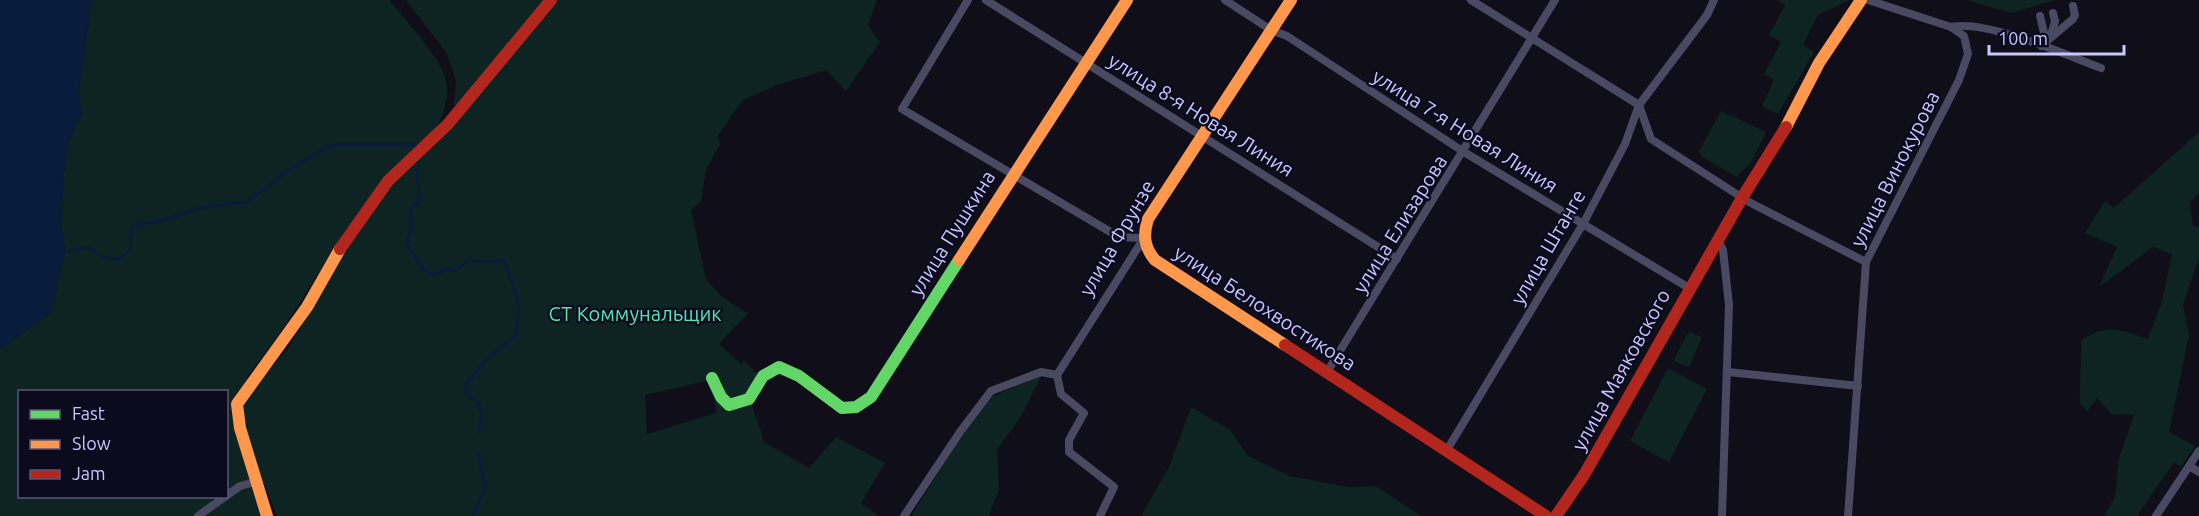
<svg xmlns="http://www.w3.org/2000/svg" width="2199" height="516" font-family="Ubuntu,sans-serif">
	<rect width="100%" height="100%" fill="#100e19"/>
	<g fill="#0d2423" fill-rule="evenodd">
		<path d="M92,0H389C404,19 446,62 447,86C448,103 442,117 435,131L333,250L286,325L248,376L232,409L250,483L263,516H0V349L51,313L65,252L61,223L64,173L68,143L82,113L78,95ZM20,392H226V496H20Z"/>
		<path d="M406,0H546L459,106L454,105L456,81L446,52Z"/>
		<path d="M556,0H877L868,25L880,42L846,91L826,70L778,85L743,100L718,135L720,145L706,169L701,202L691,210L706,280L722,297L748,314L719,344L741,364L744,361L764,381L751,401L764,442L809,468L836,437L885,463L861,503L879,516H277L244,434L241,409L264,375L287,350L356,235L395,181ZM711,380L716,413L647,434L645,395Z"/>
		<path d="M1776,0H1850L1818,15L1803,45L1814,52L1778,114L1762,106L1774,80L1764,74L1781,42L1769,35L1785,5Z"/>
		<path d="M1966,0H2055L2011,13Z"/>
		<path d="M1721,111L1766,132L1752,161L1737,177L1701,156L1699,151Z"/>
		<path d="M2199,132V193L2190,202L2193,226L2199,227V258L2183,305L2189,335L2169,432L2195,446L2181,467L2174,462L2137,516H2104L2115,497L2119,458L2134,415L2111,414L2097,398L2087,411L2080,404C2079,382 2082,362 2081,340C2111,323 2118,330 2148,339L2162,301L2172,254L2153,247L2099,287L2117,247L2085,233L2105,201L2114,208Z"/>
		<path d="M1689,331L1702,337L1689,367L1673,361Z"/>
		<path d="M1668,368L1707,389L1669,462L1630,441Z"/>
		<path d="M1042,375L1021,416L997,450L999,489L989,516H911L955,446L992,397Z"/>
		<path d="M1191,407L1230,430L1248,456L1290,476L1348,487L1376,486L1421,516H1141L1169,467Z"/>
	</g>
	<path fill="#081d3c" d="M0,0H92L78,95L82,113L68,143L64,173L61,223L65,252L51,313L0,349Z"/>
	<g fill="none" stroke-linecap="round" stroke-linejoin="round">
		<g stroke="#081d3c" stroke-width="3">
			<path d="M419,164L417,175L420,201L410,209L412,228L406,244L424,270L433,275L448,269L455,271L469,260L486,262L503,260C517,292 523,303 515,338C493,349 478,367 465,387L468,395L478,402L482,415L479,432"/>
			<path d="M65,252L91,248L100,256L118,260L131,250L130,238L134,225L163,220L203,207L247,202L290,169L331,145H416"/>
			<path d="M473,516L485,487L478,452"/>
		</g>
		<g stroke="#494962" stroke-width="8">
			<path d="M968,0L902,109L1119,237L1144,238"/>
			<path d="M986,0L1397,259"/>
			<path d="M1225,0L1271,30L1287,36L1464,152L1689,288"/>
			<path d="M1471,0L1639,105L1651,139L1749,202L1866,262"/>
			<path d="M2040,16L2046,41"/>
			<path d="M1951,27C1985,19 2066,55 2101,68"/>
			<path d="M2051,35L2055,21L2053,13"/>
			<path d="M2041,46L2073,19L2075,15L2073,6"/>
			<path d="M1719,242L1723,250L1729,305L1722,516"/>
			<path d="M1327,372L1555,0"/>
			<path d="M1728,372L1858,386"/>
			<path d="M1447,450L1583,224L1625,144L1639,105L1707,15L1714,0"/>
			<path d="M2189,466L2199,472"/>
			<path d="M226,496L240,486L255,482"/>
			<path d="M198,516L226,496"/>
			<path d="M904,516L960,432L991,391L1041,372L1057,375"/>
			<path d="M1100,516L1114,487L1069,452V440L1084,413L1061,394L1057,375L1144,238"/>
			<path d="M1848,516L1866,262L1959,80L1968,54L1964,36L1951,27L1868,0"/>
			<path d="M2156,516L2199,451"/>
		</g>
		<path stroke="#63d668" stroke-width="12" d="M712,378L721,397L729,405L749,399L763,376L779,367L799,376L842,408L856,407L871,397L959,260"/>
		<g stroke="#ff974d" stroke-width="12">
			<path d="M1786,127L1819,63L1861,0"/>
			<path d="M959,260L1127,0"/>
			<path d="M1285,345L1155,260C1144,247 1143,235 1148,219L1291,0"/>
			<path d="M267,516L240,428L237,404L307,307L340,249"/>
		</g>
		<g stroke="#b3261e" stroke-width="12">
			<path d="M340,249L388,181L448,124L551,0"/>
			<path d="M1285,345L1546,516"/>
			<path d="M1556,516L1584,475L1742,198L1786,127"/>
		</g>
	</g>
	<g text-anchor="middle" stroke-width="4.5" stroke-linejoin="round" paint-order="stroke">
		<g font-size="20" fill="#c9c6ff" stroke="#0c0a1d">
			<text transform="translate(1201 115) rotate(32)" y="7">улица 8-я Новая Линия</text>
			<text transform="translate(1465 131) rotate(32)" y="7">улица 7-я Новая Линия</text>
			<text transform="translate(1895 169) rotate(-63)" y="7">улица Винокурова</text>
			<text transform="translate(1400 224) rotate(-58)" y="7">улица Елизарова</text>
			<text transform="translate(952 233) rotate(-58)" y="7">улица Пушкина</text>
			<text transform="translate(1117 238) rotate(-60)" y="7">улица Фрунзе</text>
			<text transform="translate(1548 247) rotate(-60)" y="7">улица Штанге</text>
			<text transform="translate(1265 308) rotate(33)" y="7">улица Белохвостикова</text>
			<text transform="translate(1621 370) rotate(-61)" y="7">улица Маяковского</text>
		</g>
		<g font-size="20" fill="#4ae7b7" stroke="#0c0a1d">
			<text x="635" y="321">СТ Коммунальщик</text>
		</g>
	</g>
	<rect x="18" y="390" width="210" height="108" fill="#0c0a1d" stroke="#585577" stroke-width="1.5"/>
	<rect x="30" y="410" width="30" height="9" fill="#63d668" stroke="#585577" stroke-width="1.5"/>
	<text x="72" y="420" font-size="18" fill="#c9c6ff">Fast</text>
	<rect x="30" y="440" width="30" height="9" fill="#ff974d" stroke="#585577" stroke-width="1.5"/>
	<text x="72" y="450" font-size="18" fill="#c9c6ff">Slow</text>
	<rect x="30" y="470" width="30" height="9" fill="#b3261e" stroke="#585577" stroke-width="1.5"/>
	<text x="72" y="480" font-size="18" fill="#c9c6ff">Jam</text>
	<path d="M1989 45v9h135v-9" fill="none" stroke="#c9c6ff" stroke-width="3"/>
	<text x="1998" y="45" font-size="18" fill="#c9c6ff" stroke="#0c0a1d" stroke-width="4.5" paint-order="stroke">100 m</text>
</svg>
